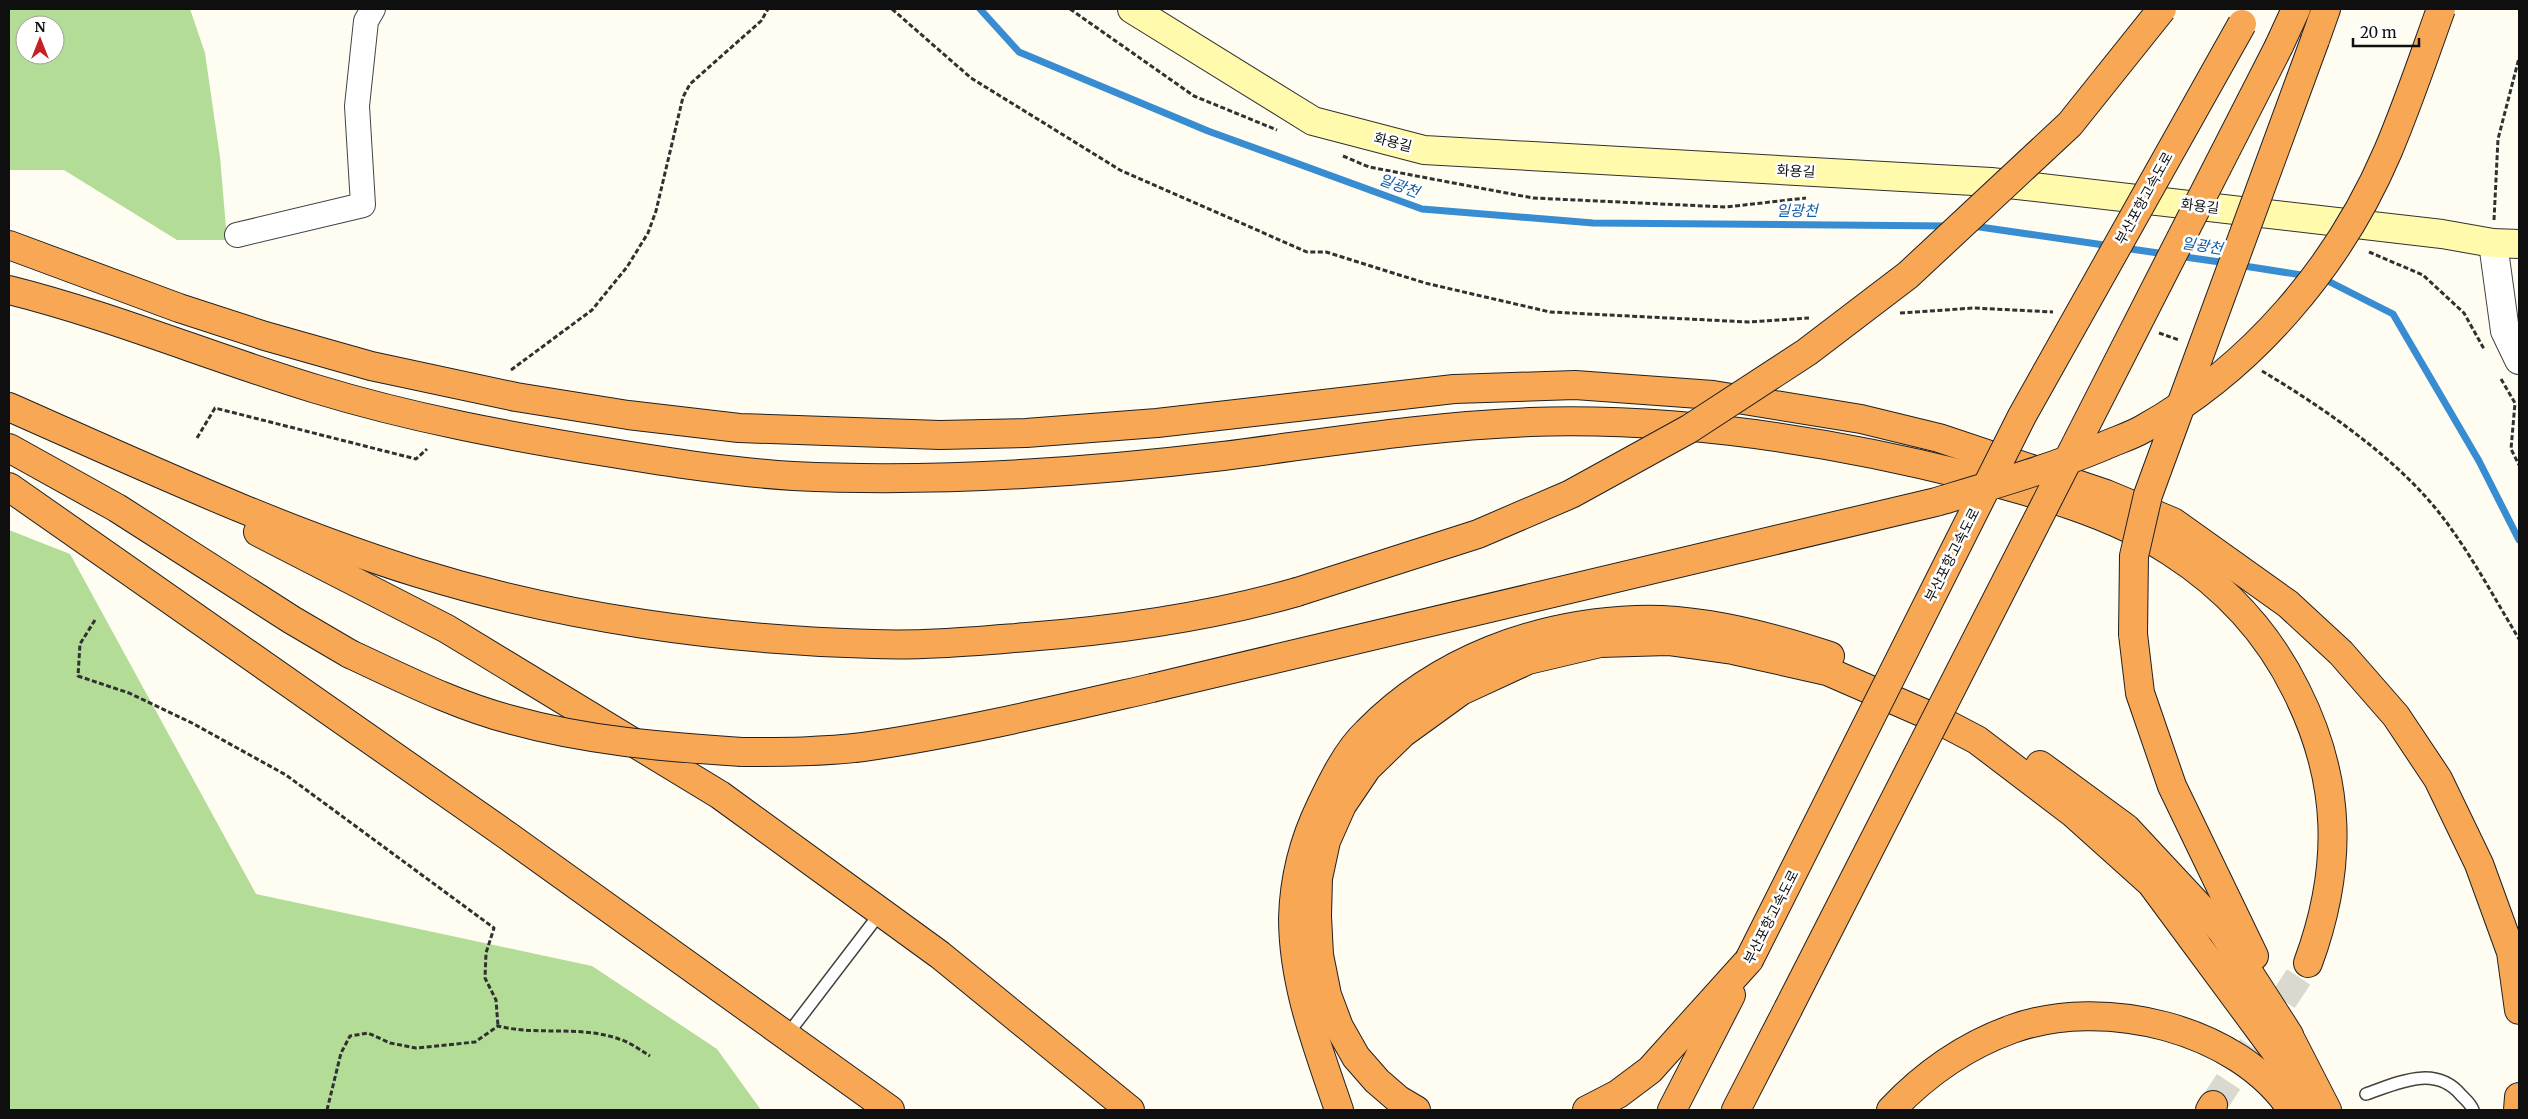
<svg xmlns="http://www.w3.org/2000/svg" width="2528" height="1119" font-family="Merriweather,'Noto Sans KR',serif">
	<rect width="100%" height="100%" fill="#fffdf1"/>
	<g fill="#b3dc97" fill-rule="evenodd">
		<path d="M9,9H190L205,53L220,157L227,240H177L64,170H9ZM25,25H55V55H25Z"/>
		<path d="M9,530L70,554L256,894L592,966L717,1049L761,1110H9Z"/>
	</g>
	<g fill="none" stroke-linecap="round" stroke-linejoin="round">
		<g stroke="#388dd2" stroke-width="7">
			<path d="M980,9L1019,52L1208,131L1422,209L1593,223L1950,226"/>
			<path d="M1973,226L2111,246"/>
			<path d="M2124,248L2165,254"/>
			<path d="M2178,256L2227,263"/>
			<path d="M2238,265L2308,276"/>
			<path d="M2322,278L2393,314L2479,461L2519,540"/>
		</g>
		<path stroke="#dbd9cf" stroke-width="28" stroke-dasharray="28 14" stroke-linecap="butt" d="M2213,1105L2308,963"/>
		<g stroke="#424242" stroke-width="14">
			<g id="service">
				<path d="M787,1035L881,912"/>
				<path d="M2366,1094C2398,1083 2435,1064 2461,1095C2466,1100 2471,1104 2473,1110"/>
			</g>
		</g>
		<g stroke="#424242" stroke-width="26">
			<path id="minor" d="M237,235L363,205L357,106L366,21L373,9"/>
		</g>
		<g stroke="#424242" stroke-width="30">
			<path id="tertiary" d="M2493,243L2505,331L2519,360"/>
		</g>
		<g stroke="#313131" stroke-width="30">
			<path id="secondary" d="M1132,9L1313,121L1424,150L1991,182L2442,234L2493,243L2519,244"/>
		</g>
		<g stroke="#202020" stroke-width="30">
			<g id="motorway">
				<path d="M2315,40L2326,9"/>
				<path d="M2279,46L2296,9"/>
				<path d="M9,245L179,308L265,336L371,366L516,397L628,415L739,428L940,435L1026,433L1157,423L1454,389L1575,385L1713,395L1861,419L1939,438L2106,494L2173,522L2288,604L2341,653L2396,716L2438,779L2479,864L2511,952L2519,1010"/>
				<path d="M9,290C113,316 213,358 316,389C411,418 508,436 606,452C667,462 730,472 793,476C936,483 1080,473 1223,456C1325,443 1427,426 1530,422C1679,417 1827,440 1970,476C2039,494 2111,513 2171,552C2224,586 2268,633 2296,690C2342,781 2343,868 2308,963"/>
				<path d="M9,407C143,466 277,529 418,573C563,618 722,640 873,644C924,646 976,641 1027,637C1119,630 1209,617 1297,592"/>
				<path d="M9,448L117,508L292,620L350,654"/>
				<path d="M9,487L508,836L890,1110"/>
				<path d="M258,532L447,629L720,795L940,955L1130,1110"/>
				<path d="M2133,634L2140,693L2172,786L2254,956"/>
				<path d="M742,752C782,752 823,752 863,747C960,733 1056,710 1152,688"/>
				<path d="M2040,765L2126,828L2222,931L2289,1035"/>
				<path d="M2289,1036L2327,1110"/>
				<path d="M1339,1110C1318,1048 1293,985 1293,918C1294,878 1304,840 1321,805C1333,780 1347,751 1367,732C1438,660 1535,624 1636,620C1699,617 1770,636 1830,656"/>
				<path d="M1416,1110L1399,1100L1377,1081L1356,1057L1339,1027L1327,995L1319,955L1317,916L1318,878L1326,841L1342,805L1367,768L1403,733L1461,691L1528,660L1600,643L1668,641L1733,650L1827,671L1935,718L1977,740L2073,813L2151,883L2276,1052L2305,1110"/>
				<path d="M1587,1110L1618,1094L1650,1070L1749,960"/>
				<path d="M1672,1110L1731,995"/>
				<path d="M1736,1110L1788,1009"/>
				<path d="M1891,1110C1926,1073 1965,1046 2012,1029C2103,996 2238,1028 2292,1110"/>
				<path d="M2210,1110L2213,1105"/>
				<path d="M2518,1110L2519,1097"/>
			</g>
		</g>
		<g stroke="#313131" stroke-width="3" stroke-dasharray="5 2.5" stroke-linecap="butt">
			<path d="M892,9L971,78L1120,170L1307,252H1326L1425,283L1550,312L1748,322L1809,318"/>
			<path d="M1070,9L1194,96L1277,130"/>
			<path d="M1343,156L1369,167L1533,198L1726,207L1806,198"/>
			<path d="M2494,220L2498,139L2519,58"/>
			<path d="M2369,252L2423,275L2464,313L2484,349"/>
			<path d="M1900,313L1974,308L2053,312"/>
			<path d="M2159,333L2179,340"/>
			<path d="M511,370L592,310L627,267L648,233L656,211L683,97L690,84L761,21L768,9"/>
			<path d="M2262,371C2324,408 2401,461 2444,519C2472,556 2495,599 2519,639"/>
			<path d="M2501,379L2515,403L2511,449L2519,465"/>
			<path d="M197,438L215,408L416,459L427,449"/>
			<path d="M95,620L80,644L78,676L129,693L192,723L286,775L494,928L486,953L485,978L496,1000L498,1026"/>
			<path d="M327,1110L341,1053L350,1036L368,1033L390,1043L416,1048L475,1042L498,1026C537,1036 580,1025 619,1039C630,1042 640,1050 650,1056"/>
		</g>
		<use href="#service" stroke="#fff" stroke-width="11"/>
		<use href="#minor" stroke="#fff" stroke-width="24"/>
		<use href="#tertiary" stroke="#fff" stroke-width="28"/>
		<use href="#secondary" stroke="#fffaac" stroke-width="28"/>
		<use href="#motorway" stroke="#f8a855" stroke-width="28"/>
		<g stroke="#202020" stroke-width="30" stroke-linecap="butt">
			<g id="motorway-bridge">
				<path d="M1297,592L1478,534L1571,494L1689,429L1807,352L1908,275L2070,124L2162,9"/>
				<path d="M2133,634L2134,556L2148,495L2315,40"/>
				<path d="M350,654C402,678 457,706 512,720C588,741 664,747 742,752"/>
				<path d="M1152,688L1936,502C1993,485 2049,469 2104,446C2117,440 2131,436 2143,429C2252,368 2339,266 2388,151C2408,104 2424,56 2441,9"/>
				<path d="M1749,960L2022,416L2242,24"/>
				<path d="M1788,1009L2279,46"/>
			</g>
		</g>
		<use href="#motorway-bridge" stroke="#f8a855" stroke-width="28"/>
	</g>
	<g text-anchor="middle" stroke-width="5" stroke-linejoin="round" paint-order="stroke">
		<g font-size="14" fill="#0f0f0f" stroke="#fff">
			<text transform="translate(1393 142) rotate(14)" y="5">화용길</text>
			<text transform="translate(1796 171) rotate(3)" y="5">화용길</text>
			<text transform="translate(2144 198) rotate(-61)" y="5">부산포항고속도로</text>
			<text transform="translate(2200 206) rotate(7)" y="5">화용길</text>
			<text transform="translate(1952 555) rotate(-63)" y="5">부산포항고속도로</text>
			<text transform="translate(1771 917) rotate(-63)" y="5">부산포항고속도로</text>
		</g>
		<g font-size="15" font-style="italic" fill="#135ea5" stroke="#fff">
			<text transform="translate(1399 186) rotate(20)" y="5">일광천</text>
			<text x="1797" y="216">일광천</text>
			<text transform="translate(2202 246) rotate(9)" y="5">일광천</text>
		</g>
	</g>
	<rect width="2528" height="1119" fill="none" stroke="#0f0f0f" stroke-width="20"/>
	<g transform="translate(40 40)"><circle r="24" fill="#ffffff" stroke="#9f9f9f"/>
	<path d="M0-4L9 19L0 12L-9 19Z" fill="#c42222"/>
	<text y="-8" font-size="14" font-weight="bold" text-anchor="middle" fill="#0f0f0f">N</text>
	</g>
	<path d="M2353 38v8h66v-8" fill="none" stroke="#0f0f0f" stroke-width="2.5"/>
	<text x="2360" y="38" font-size="15" fill="#0f0f0f" stroke="#ffffff" stroke-width="4" paint-order="stroke">20 m</text>
</svg>
